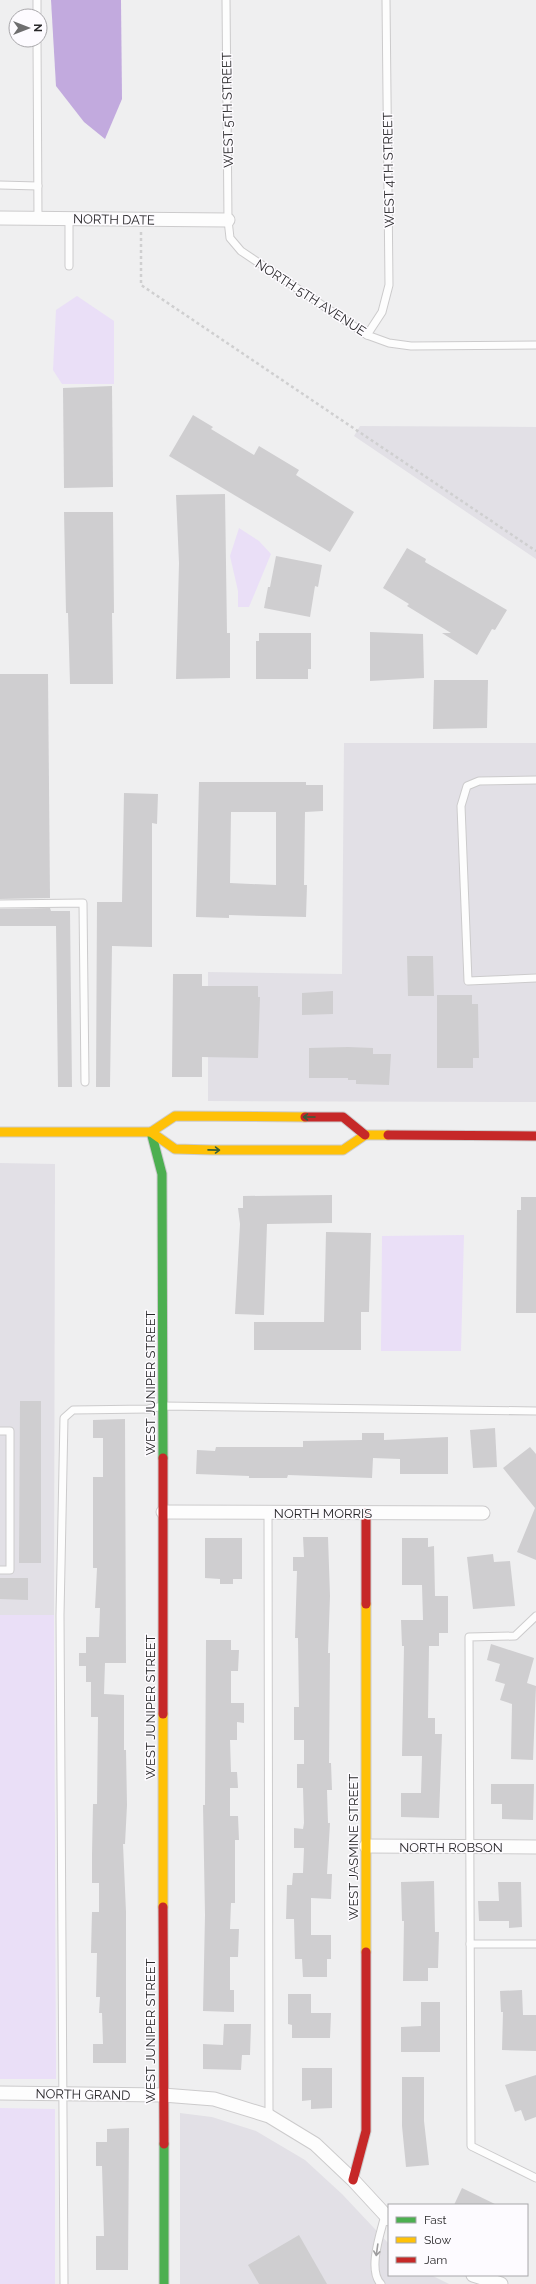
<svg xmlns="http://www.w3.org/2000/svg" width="536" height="2284" font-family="Raleway,sans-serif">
	<rect width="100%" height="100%" fill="#efeff0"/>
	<g fill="#e2e0e6">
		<path d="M360,426L536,427V559L354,436Z"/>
		<path d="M344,743H536V1102L208,1101V972L342,974Z"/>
		<path d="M0,1163L55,1164L54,1615H0Z"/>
		<path d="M180,2113L212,2117L256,2131L305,2160L342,2194L389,2244V2275H431L449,2284H180Z"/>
	</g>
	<g fill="#eadff7">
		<path d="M77,296L114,321V384H62L53,370L56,310Z"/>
		<path d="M239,528L259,541L271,554L249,607H238V591L230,556Z"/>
		<path d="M464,1235L461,1351H381L382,1236Z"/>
		<path d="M0,1615H54L56,2079H0Z"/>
		<path d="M0,2108L55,2109V2284H0Z"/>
	</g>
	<path fill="#c2aade" d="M51,0H121L122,99L105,139L84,122L56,86Z"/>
	<g fill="#cfced0" fill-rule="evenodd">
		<path d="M112,386L113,487L64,488L63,388Z"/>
		<path d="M193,415L213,427L211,429L254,455L259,446L299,470L296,475L354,512L330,552L169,456Z"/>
		<path d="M225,494L227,633H230V678L176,679L179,563L176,495Z"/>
		<path d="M64,512H113L114,613H112L113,684H70L68,613H66Z"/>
		<path d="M407,548L426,559L425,562L507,610L495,630L492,629L477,655L442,633H451L407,606L409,604L383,588Z"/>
		<path d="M276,556L322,565L318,587L315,586L310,617L264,608L268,587H270Z"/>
		<path d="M370,632L423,634L424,678L370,681Z"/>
		<path d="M259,633H311V669H308V679H256V641H259Z"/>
		<path d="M0,674H48L50,898L0,899Z"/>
		<path d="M434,680H488L487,728L433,729Z"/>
		<path d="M199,782H306V785H323V811L305,812L304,885H307L306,917L229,915V918L196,917ZM231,812H276V885L230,883Z"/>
		<path d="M124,793L158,794L157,824L152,823V947L112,946L110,1087H96L97,902H122Z"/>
		<path d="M50,908L51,911H70L72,1087H58L56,926H0V909Z"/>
		<path d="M407,956H433L434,996H408Z"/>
		<path d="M173,974H202V986H258V997H260L258,1058L202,1057V1077H172Z"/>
		<path d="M333,991V1014L302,1015V993Z"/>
		<path d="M437,995H472V1004H478L479,1058H473V1068H437Z"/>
		<path d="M348,1047L373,1048V1054H391L389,1085L356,1084V1080H348V1078H309V1048Z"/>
		<path d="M332,1195V1223L267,1224L264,1315L235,1314L240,1224L238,1208H243V1196Z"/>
		<path d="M521,1197H536V1313H516L517,1210H521Z"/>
		<path d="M326,1232L371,1233L369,1312H361V1350H254V1322H324Z"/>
		<path d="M20,1401H41V1563H19Z"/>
		<path d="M125,1419L126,1663H105L104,1694L124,1695V1750H126L127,1805L125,1844H123L126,1912V2063H93V2044H103L102,2013H99L100,1997H96L97,1953H91L92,1912H99V1883H92V1854L93,1804H97L98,1717H91V1682H86V1666H79V1653H86V1637H99L100,1608H95L97,1568H93V1477H103V1438H93V1420Z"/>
		<path d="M495,1428L497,1467L473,1468L470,1430Z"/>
		<path d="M362,1433H384V1440L448,1437V1474H400V1459L373,1458L372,1478L288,1475L287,1478H249V1476L196,1474L197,1450L215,1451L216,1447H303V1441L362,1440Z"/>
		<path d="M530,1447L536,1454V1560L517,1552L535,1508L503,1468Z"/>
		<path d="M303,1537H328L330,1596L328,1653H330L329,1763H331L332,1790H327L328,1823H330L327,1874H332L331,1899L311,1898V1935H331V1959H327V1977H303L302,1959H295L294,1919H286L287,1885H292L293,1873H303L304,1848H294V1828L303,1829L304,1823L303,1788H297V1764H304V1740H294V1707H299L298,1638H295L297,1571H293V1557H304Z"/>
		<path d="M205,1538H242V1579H233V1584H220V1579L205,1578Z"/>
		<path d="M402,1538H428V1547L434,1546L435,1596H448V1633H439V1646H429L428,1718H435V1734H442L439,1818L401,1817V1793H421L422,1756H402L404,1646H402L401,1620H423L422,1585H402Z"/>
		<path d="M493,1554L494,1562L510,1561L515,1606L473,1609L467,1557Z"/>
		<path d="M0,1578H28V1600L0,1599Z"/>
		<path d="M206,1640H231V1650H239L238,1671H231V1703H244V1723L237,1722V1740H230L231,1772H237L238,1788H230V1816H238L239,1840H235V1903H231L230,1929H239L238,1957H230V1990H234V2012L203,2011L205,1915L203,1805H205Z"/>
		<path d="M491,1644L534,1658L527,1683L536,1686L533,1760L511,1759L512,1704L500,1700L505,1684L495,1681L500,1664L487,1660Z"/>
		<path d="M491,1784H534L533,1820L502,1819V1804H491Z"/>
		<path d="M434,1881L435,1932H439L438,1968H428V1981H403L404,1921H402L401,1882Z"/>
		<path d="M498,1882H521L522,1927L509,1928V1921H479L478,1901H499Z"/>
		<path d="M522,1990L523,2015H536V2051L502,2050L503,2012H501L500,1991Z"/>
		<path d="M288,1994H311V2013H331L330,2038H292V2025L288,2024Z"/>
		<path d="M421,2002H440V2052H401V2027L421,2026Z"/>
		<path d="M224,2024H251L250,2055H242L241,2070L203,2069V2044L223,2045Z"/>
		<path d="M302,2068H332V2108L311,2109V2100L302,2101Z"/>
		<path d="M536,2075V2117L525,2121L521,2110L515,2112L505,2085Z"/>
		<path d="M402,2077H424V2121L429,2165L406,2167L402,2126Z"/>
		<path d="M129,2128L128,2270H96V2236H104L102,2166H96V2142H107V2129Z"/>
		<path d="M462,2188L497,2205H454Z"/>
		<path d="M299,2235L327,2284H259L248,2265Z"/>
	</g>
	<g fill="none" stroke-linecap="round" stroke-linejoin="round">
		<g stroke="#cccbcc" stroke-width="9">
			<g id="lane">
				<path d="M37,0V16"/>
				<path d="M226,0L228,220L230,238L241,251L367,335L389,343L411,346L536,345"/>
				<path d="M37,40L38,219"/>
				<path d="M0,185L38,186"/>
				<path d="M69,219V266"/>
				<path d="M367,335L382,312L389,285L386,0"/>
				<path d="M536,780L479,781L467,786L461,806L468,981L536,978"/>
				<path d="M0,904L83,903L85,1082"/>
				<path d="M0,1431H10V1570H0"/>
				<path d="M268,1512L269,2116"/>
				<path d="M536,1616L515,1636L469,1637L471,2146L536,2178"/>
				<path d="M470,1944H536"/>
				<path d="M64,2284L60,1615L64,1418L73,1410L148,1409L163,1406L536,1411"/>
				<path d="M381,2284C367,2270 381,2232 385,2215"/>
			</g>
		</g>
		<g stroke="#cccbcc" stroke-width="15">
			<g id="street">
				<path d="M0,218L228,220"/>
				<path d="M163,1512L483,1513"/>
				<path d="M366,1846L536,1847"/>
				<path d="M0,2093L163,2095L214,2099L269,2116L315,2144L353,2180L389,2219"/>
				<path d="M473,2275L501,2284"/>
			</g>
		</g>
		<g stroke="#cccbcc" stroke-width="11">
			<g id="fast">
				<path d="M151,1132L162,1174L163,1458"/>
				<path d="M164,2144V2284"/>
			</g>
		</g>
		<g stroke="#cccbcc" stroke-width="11">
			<g id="slow">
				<path d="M0,1132H151L175,1116L305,1117"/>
				<path d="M151,1132L175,1149L213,1150H343L365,1135H388"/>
				<path d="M366,1604V1952"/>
				<path d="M163,1714V1907"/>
			</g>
		</g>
		<g stroke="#cccbcc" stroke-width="11">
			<g id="jam">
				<path d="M305,1117H343L365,1135"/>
				<path d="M388,1135L536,1136"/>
				<path d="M163,1458V1714"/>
				<path d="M366,1513V1604"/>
				<path d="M163,1907L164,2144"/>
				<path d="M353,2180L366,2131V1952"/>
			</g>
		</g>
		<path stroke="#cfcfd0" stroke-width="2.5" stroke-dasharray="3 3" stroke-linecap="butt" d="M141,232V285L536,551"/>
		<use href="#lane" stroke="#fdfdfd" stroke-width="7"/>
		<use href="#street" stroke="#fdfdfd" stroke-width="13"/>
		<use href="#fast" stroke="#4caf50" stroke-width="9"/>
		<use href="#slow" stroke="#ffc107" stroke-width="9"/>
		<use href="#jam" stroke="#c62828" stroke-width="9"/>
	</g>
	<defs><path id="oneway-shaft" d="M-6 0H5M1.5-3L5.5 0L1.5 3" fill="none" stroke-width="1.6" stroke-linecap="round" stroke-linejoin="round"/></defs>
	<g stroke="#375e39">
		<use href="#oneway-shaft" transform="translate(309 1117) rotate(-180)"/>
		<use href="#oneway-shaft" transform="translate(214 1150) rotate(1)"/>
	</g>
	<use stroke="#9e9d9e" href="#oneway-shaft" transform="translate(377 2250) rotate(98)"/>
	<g text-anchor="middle" stroke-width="3" stroke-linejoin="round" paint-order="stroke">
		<g font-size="13" fill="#29282a" stroke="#fdfbff">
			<text transform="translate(227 110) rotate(-91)" y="5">WEST 5TH STREET</text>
			<text transform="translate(388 170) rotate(-91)" y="5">WEST 4TH STREET</text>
			<text transform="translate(114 219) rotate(1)" y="5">NORTH DATE</text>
			<text transform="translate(311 297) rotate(33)" y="5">NORTH 5TH AVENUE</text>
			<text transform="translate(150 1383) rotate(-90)" y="5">WEST JUNIPER STREET</text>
			<text x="323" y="1518">NORTH MORRIS</text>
			<text transform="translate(150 1707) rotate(-90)" y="5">WEST JUNIPER STREET</text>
			<text transform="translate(353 1847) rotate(-90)" y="5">WEST JASMINE STREET</text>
			<text x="451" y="1852">NORTH ROBSON</text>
			<text transform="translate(150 2031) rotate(-90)" y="5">WEST JUNIPER STREET</text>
			<text transform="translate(83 2094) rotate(1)" y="5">NORTH GRAND</text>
		</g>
	</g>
	<rect x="388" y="2204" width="140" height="72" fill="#fdfbff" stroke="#a8a7aa"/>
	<rect x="396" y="2217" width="20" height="6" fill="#4caf50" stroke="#a8a7aa"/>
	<text x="424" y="2224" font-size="12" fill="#29282a">Fast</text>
	<rect x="396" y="2237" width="20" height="6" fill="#ffc107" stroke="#a8a7aa"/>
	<text x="424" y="2244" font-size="12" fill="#29282a">Slow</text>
	<rect x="396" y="2257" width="20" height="6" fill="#c62828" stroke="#a8a7aa"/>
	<text x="424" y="2264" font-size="12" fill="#29282a">Jam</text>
	<g transform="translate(28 28) rotate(90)"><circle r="19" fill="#fdfbff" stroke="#a8a7aa"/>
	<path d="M0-3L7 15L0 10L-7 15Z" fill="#6e6e6f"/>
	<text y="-6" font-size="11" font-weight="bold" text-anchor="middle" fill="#29282a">N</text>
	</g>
</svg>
